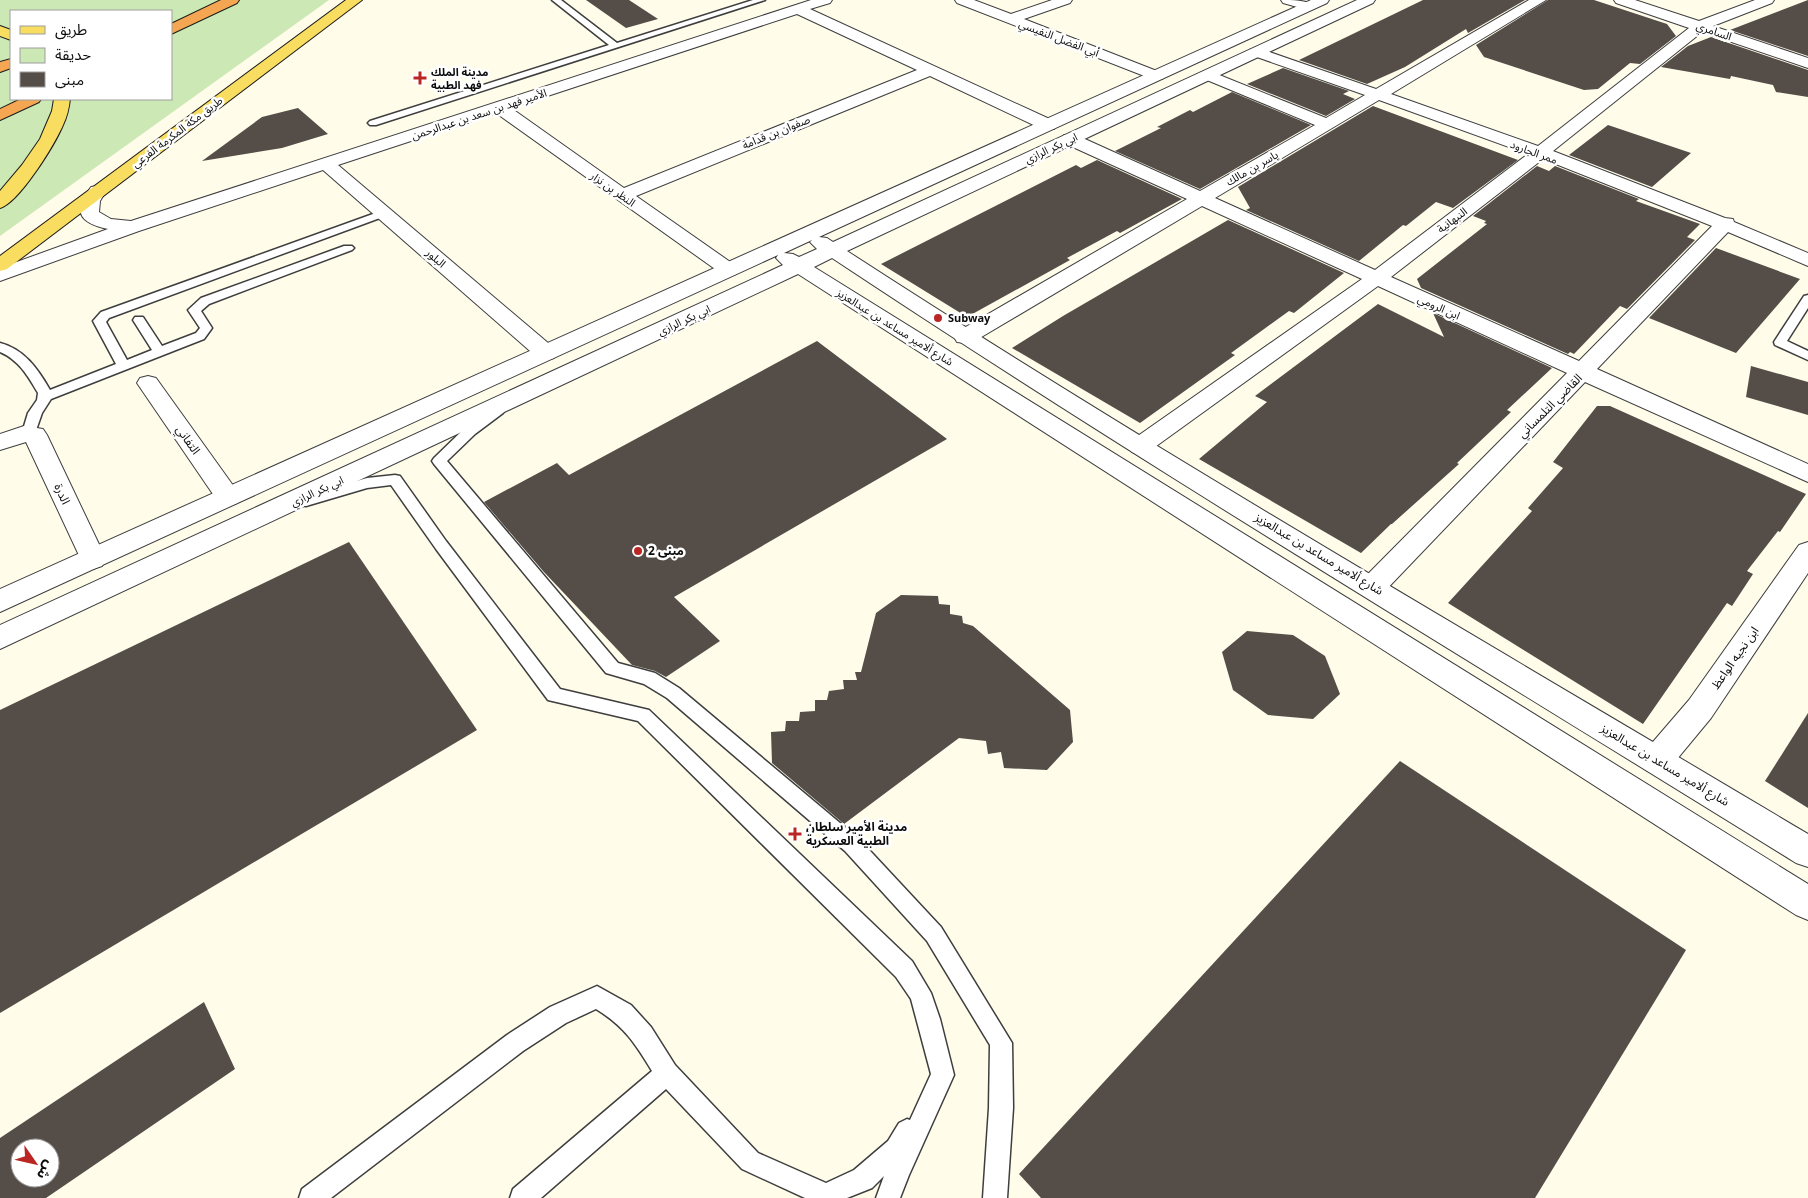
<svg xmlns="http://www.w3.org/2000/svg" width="1808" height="1198" font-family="Georgia,'Noto Sans Arabic',serif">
	<rect width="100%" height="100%" fill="#fffcea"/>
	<path fill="#cce8b4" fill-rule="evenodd" d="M0,0H329L0,236ZM11,11H171V99H11Z"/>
	<g fill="#544d48" fill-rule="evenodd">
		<path d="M586,0H629L658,19L626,28Z"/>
		<path d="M1423,0H1525L1468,33L1466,29L1405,67L1367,84L1299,60Z"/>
		<path d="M1548,0H1594L1667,24L1676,36L1640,64L1630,63L1598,89L1584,90L1484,57L1476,45Z"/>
		<path d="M1808,0V56L1730,30Z"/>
		<path d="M1711,37L1808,70V97L1776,92L1773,85L1731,76L1730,79L1661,67L1688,46Z"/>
		<path d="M1283,68L1349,91L1343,94L1355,99L1326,116L1247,84Z"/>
		<path d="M1232,92L1311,125L1200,189L1115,151L1161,128L1157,127L1190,110L1193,112Z"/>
		<path d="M1373,106L1518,160L1453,208L1436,202L1406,226L1403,225L1359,261L1246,210L1250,208L1238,187Z"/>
		<path d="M298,108L328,134L282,148L202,161L262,117Z"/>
		<path d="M1608,125L1691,153L1652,187L1569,155Z"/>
		<path d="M1097,160L1182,199L1120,233L1117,231L1067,258L1070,260L967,317L881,264L1076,165L1081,168Z"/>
		<path d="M1537,166L1549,171L1555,166L1639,199L1636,201L1700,224L1687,237L1695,240L1627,309L1620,306L1574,354L1570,352L1568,354L1421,288L1417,279L1487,224L1484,223L1486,221L1473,216Z"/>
		<path d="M1228,220L1344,273L1294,313L1289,311L1231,353L1235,355L1140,423L1012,348L1063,316Z"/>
		<path d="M1716,248L1800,279L1736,353L1649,318Z"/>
		<path d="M1378,304L1444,337L1433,313L1552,368L1507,410L1511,412L1457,463L1459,464L1392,524H1391L1361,553L1199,459L1267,402L1255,396Z"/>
		<path d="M817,341L947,439L674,597L720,641L666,677L655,671L632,665L543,571L484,502L557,463L569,475Z"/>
		<path d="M1751,366L1808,382V415L1746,397Z"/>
		<path d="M1597,406H1610L1806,494L1780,532L1778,531L1747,571L1753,574L1732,606L1727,603L1643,724L1448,603L1532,511L1528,508L1563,468L1553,462Z"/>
		<path d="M349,542L477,730L0,1013V710Z"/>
		<path d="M901,595L938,596L939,604L950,605V614L962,616L963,623L973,626L1070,710L1073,742L1047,770L1004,768L1001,752L988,754L986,741L959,738L844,824L772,763L771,732L785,731L786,721H799L800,712L815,711V700H827L829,691L844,689L843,680H857L855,672H861L876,613Z"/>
		<path d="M1247,631L1293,635L1325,656L1340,694L1313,719L1268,715L1233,690L1222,652Z"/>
		<path d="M1808,713V808L1765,781Z"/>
		<path d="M1400,761L1686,950L1535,1198H1041L1019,1174Z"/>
		<path d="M204,1002L235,1069L46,1198H0V1138ZM20,1148H50V1178H20Z"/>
	</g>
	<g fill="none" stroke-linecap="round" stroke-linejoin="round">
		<g stroke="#3e3e3e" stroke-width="3">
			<g id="service">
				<path d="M552,0H561L617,43L753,0H765L376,125H370L368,123L370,121L609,45Z"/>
				<path d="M384,210L388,211L390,213L388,215L109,318L106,322L127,360L152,350L133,320L135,317H143L162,346L196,333L200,328L188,310L201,298L344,246H352L354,248L352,250L209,304L201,311L212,328L204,339L51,399L42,413L34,436H24L22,433L28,413L37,400L38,393C28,376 19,360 0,352V343C24,349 38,369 50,390L116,364L93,321L101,312Z"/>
				<path d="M1808,295V308L1787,341L1808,351V360L1775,345L1774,342L1804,296Z"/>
				<path d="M498,406L503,407L505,410L503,413L475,434L447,461L618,663L655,673L679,688L859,839L941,927L1012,1043L1013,1108L1007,1198H983L989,1108L990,1045L927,941L845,851L667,698L644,684L606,673L434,464L432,461L434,458L465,428L493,407Z"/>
				<path d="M395,475L400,476L446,541L560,689L649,710L912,961L931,993L940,1019L954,1075L909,1175L900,1198H876L884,1176L872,1188L847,1198H805L742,1169L666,1089L541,1198H510L513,1189L652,1071C635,1043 624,1026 596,1009L566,1023L523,1051L331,1198H299L302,1189L507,1035L550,1007L597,986L631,1005L651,1027L675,1065L758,1153L826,1183L854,1170L888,1141L899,1123L907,1119L910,1120L931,1074L911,999L896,977L638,721L548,700L436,549L391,485L367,488L306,506L301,505L299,501L301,497L367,478Z"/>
			</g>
		</g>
		<g stroke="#3e3e3e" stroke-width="2">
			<g id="minor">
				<path d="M811,0H832L830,3L810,9L1054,121L1056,125L1054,129H1042L930,76L636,196L736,266L739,270L736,274L729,276L722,274L496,113L338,165L554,348L557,353L554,358L546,360L538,358L323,170L139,231L0,281V268L108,229C78,222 73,212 91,187L97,186L103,187L106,191L100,201L99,212L111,219L131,221ZM797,14L917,70L624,188L511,108Z"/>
				<path d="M955,0H974L1011,14L1052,0H1072L1070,3L1024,19L1162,73L1165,76L1162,79H1152L957,3Z"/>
				<path d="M1281,0C1292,0 1307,0 1315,6L1308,10L1283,3Z"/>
				<path d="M1529,0H1546L1391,94L1538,146L1689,28L1616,3L1614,0H1635L1699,21L1755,0H1774L1772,3L1713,26L1808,58V68L1702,32L1553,151L1725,218L1733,219L1734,222L1808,253V266L1728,232L1597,369L1808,464V482L1585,382L1382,594L1372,597L1362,594L1358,587L1362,580L1567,373L1378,286L1148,452L1140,454L1132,452L1128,446L1132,440L1362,279L1202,206L973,342L965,343L957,342L954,337L957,332L1187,199L1064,143L1062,139L1064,135H1076L1200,191L1315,125L1202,78L1199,75L1202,72H1212L1326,118L1365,95L1251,55L1249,52L1251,49H1261L1376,89ZM1379,100L1528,154L1375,270L1215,198ZM1543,159L1712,226L1579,361L1391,277Z"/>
				<path d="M148,376L156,378L237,491L241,497L237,503L228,506L219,503L137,383L140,378Z"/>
				<path d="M24,426L43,429L47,435L106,559L102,566L93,569L84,566L26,442L0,450V434Z"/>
				<path d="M1808,542V573L1711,718L1668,770L1657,774L1646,770L1641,760L1646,750L1689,700L1799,545Z"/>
			</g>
		</g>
		<g stroke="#3e3e3e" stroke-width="2">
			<path id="tertiary" d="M1311,0H1329L1327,3L819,237L827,238L833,242L1357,0H1375L1373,3L847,251C1161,455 1486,642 1808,834V867L1796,863C1474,663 1148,468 832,258L814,267L1808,884V920L1796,915L798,274L0,649V625L783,265L776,258L778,255L0,612V589ZM812,240L810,242L817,249L799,257L793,254L784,253Z"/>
		</g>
		<g stroke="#1c1c1c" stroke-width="2">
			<g id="primary">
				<path d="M346,0H362L7,269L0,271V256Z"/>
				<path d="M0,26L11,30V40L0,36Z"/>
				<path d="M54,99H70C69,108 67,117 63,125C55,144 19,203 0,208V191L22,165L40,139L52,111Z"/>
			</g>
		</g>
		<g stroke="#1c1c1c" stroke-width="2">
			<g id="motorway">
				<path d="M221,0H239L237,3L171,34V24Z"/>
				<path d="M11,59V68L0,72V62Z"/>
				<path d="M21,99H41L39,102L0,120V109Z"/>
			</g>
		</g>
		<use href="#service" fill="#fff" fill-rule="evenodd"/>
		<use href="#minor" fill="#fff" fill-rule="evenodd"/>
		<use href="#tertiary" fill="#fff" fill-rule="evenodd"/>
		<use href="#primary" fill="#f9dd60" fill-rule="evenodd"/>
		<use href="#motorway" fill="#f4a652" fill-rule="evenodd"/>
	</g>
	<g fill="#ba2624" stroke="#fff" stroke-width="2">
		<path d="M417.5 70.5h5v5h5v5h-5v5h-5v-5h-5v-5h5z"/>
		<circle cx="938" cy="318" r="5"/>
		<circle cx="638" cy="551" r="5"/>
		<path d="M792.5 826.5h5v5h5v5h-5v5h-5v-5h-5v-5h5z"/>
	</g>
	<g text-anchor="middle" stroke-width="5" stroke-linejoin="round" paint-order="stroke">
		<g font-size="11" fill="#0b0b0b" stroke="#fff">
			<text transform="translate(1714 31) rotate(19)" y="4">السامري</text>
			<text transform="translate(1059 38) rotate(21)" y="4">أبي الفضل النفيسي</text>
			<text transform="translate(479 114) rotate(-18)" y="4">الأمير فهد بن سعد بن عبدالرحمن</text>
			<text transform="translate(177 132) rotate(-37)" y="4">طريق مكة المكرمة الفرعي</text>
			<text transform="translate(776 132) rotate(-22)" y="4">صفوان بن قدامة</text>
			<text transform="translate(1051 148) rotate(-25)" y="4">ابي بكر الرازي</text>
			<text transform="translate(1534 152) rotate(20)" y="4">ممر الجارود</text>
			<text transform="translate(1252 168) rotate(-30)" y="4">ياسر بن مالك</text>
			<text transform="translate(613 189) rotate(35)" y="4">النظر بن نزار</text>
			<text transform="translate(1452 220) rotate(-37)" y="4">النبهانية</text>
			<text transform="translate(436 258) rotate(41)" y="4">البلور</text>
			<text transform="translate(1439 307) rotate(24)" y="4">ابن الرومي</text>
			<text transform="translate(684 320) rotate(-25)" y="4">ابي بكر الرازي</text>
			<text transform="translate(895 327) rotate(32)" y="4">شارع ألامير مساعد بن عبدالعزيز</text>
			<text transform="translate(317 491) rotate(-25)" y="4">ابي بكر الرازي</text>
		</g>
		<g font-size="11" font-weight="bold" fill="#0b0b0b" stroke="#fff" text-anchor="start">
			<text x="431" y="76">مدينة الملك<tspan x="431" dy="13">فهد الطبية</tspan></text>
			<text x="948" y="322">Subway</text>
		</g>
		<g font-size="12" fill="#0b0b0b" stroke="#fff">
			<text transform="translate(1550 406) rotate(-45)" y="4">القاضي التلمساني</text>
			<text transform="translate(188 440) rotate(55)" y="4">التفاني</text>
			<text transform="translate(62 494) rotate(65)" y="4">الدرة</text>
			<text transform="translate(1319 554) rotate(31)" y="4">شارع ألامير مساعد بن عبدالعزيز</text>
			<text transform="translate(1735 658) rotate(-55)" y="4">ابن نجيه الواعظ</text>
			<text transform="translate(1665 765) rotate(31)" y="4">شارع ألامير مساعد بن عبدالعزيز</text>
		</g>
		<g font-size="12" font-weight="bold" fill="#0b0b0b" stroke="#fff" text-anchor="start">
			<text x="648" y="555">مبنى 2</text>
			<text x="806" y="831">مدينة الأمير سلطان<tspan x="806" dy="14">الطبية العسكرية</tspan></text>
		</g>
	</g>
	<rect x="10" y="10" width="162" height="90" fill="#ffffff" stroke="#9d9d9d"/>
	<rect x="20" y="26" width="25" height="8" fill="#f9dd60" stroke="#9d9d9d"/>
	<text x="55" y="35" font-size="15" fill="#0b0b0b">طريق</text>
	<rect x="20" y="48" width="25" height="15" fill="#cce8b4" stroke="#9d9d9d"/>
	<text x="55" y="60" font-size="15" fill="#0b0b0b">حديقة</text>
	<rect x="20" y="72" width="25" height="15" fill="#544d48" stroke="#9d9d9d"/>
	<text x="55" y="85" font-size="15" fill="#0b0b0b">مبنى</text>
	<g transform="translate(35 1163) rotate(124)"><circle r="24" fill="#ffffff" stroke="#9d9d9d"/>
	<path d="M0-4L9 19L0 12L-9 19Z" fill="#ba2624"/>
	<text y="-8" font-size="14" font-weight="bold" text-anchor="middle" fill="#0b0b0b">ش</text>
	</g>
</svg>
